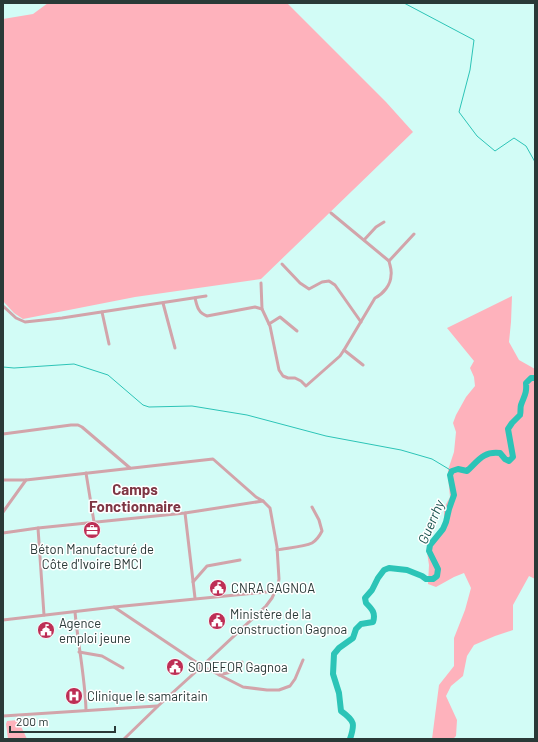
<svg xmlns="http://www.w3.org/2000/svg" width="538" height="742" font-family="Barlow,sans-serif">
	<rect width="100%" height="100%" fill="#d2fcf6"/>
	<g fill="#feb2bc">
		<path d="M48,3H287L386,102L413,132L261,279L135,297L23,319L14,313L3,301V19L33,14Z"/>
		<path d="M512,296L511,322L509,342L519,360L535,369V579L529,576L513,605V630L495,636L474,645L467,656L463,676L451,686L446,696L457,720L456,736L453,739H432L439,685L454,666V638L465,610L471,588L464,573L454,577L436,587L428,584L429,565L427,552L428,545L442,526L444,521V508L450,497L448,477V470L454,452L456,432L453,423L456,415L466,397L475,386L474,377L470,368L474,361L447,328Z"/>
		<path d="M18,720L27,739H8L6,724L7,721Z"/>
	</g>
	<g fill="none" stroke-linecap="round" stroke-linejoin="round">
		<g stroke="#2cc4b7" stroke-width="1">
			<path d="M404,3L474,40L470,70L459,112L477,136L495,151L514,138L526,146L535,162"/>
			<path d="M3,367L14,368L74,364L108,375L143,405L149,407L192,406L247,415L326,436L401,450L432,459L452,471"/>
		</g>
		<path stroke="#2cc4b7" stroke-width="6" d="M350,739C355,724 355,721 341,711L339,693L333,674L334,654L339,648L353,638L356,629L361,624L373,622C376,613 372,609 366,603L365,598L372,590L378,578L384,570L389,568L407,570L422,576L426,579H433L437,576L438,569L429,551L430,545L443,529L446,522L449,509L454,495L450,475L452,471L458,469L467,471C478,461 483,451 500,453L505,459L509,461L513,457L508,429L512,423L520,415C521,412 520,408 521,405C524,396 527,394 526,383L531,378H535"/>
		<g stroke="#d2a4aa" stroke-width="3">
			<path d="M331,213L389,261C390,266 392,270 391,275C391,285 383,294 375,298L344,350L363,365"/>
			<path d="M364,240L376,227L384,222"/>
			<path d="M389,261L414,234"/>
			<path d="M282,264L300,283L309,289L322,282L329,281L335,285L361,322"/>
			<path d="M261,283L262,309L270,326L279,370L283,376L288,378H295L301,381L306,386L340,356L344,350"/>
			<path d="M195,298C197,306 198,313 207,316L255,307L262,309"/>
			<path d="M163,303L175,348"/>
			<path d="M3,306L16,318L25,322L62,318L206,296"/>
			<path d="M102,312L109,344"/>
			<path d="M269,324L280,317L297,331"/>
			<path d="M3,434L71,425H78L82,427L130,468"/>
			<path d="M86,473L94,522"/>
			<path d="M3,480H26L213,459L256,497L263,501L270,508L277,547L279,579L278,585L272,598L266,606L202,666L158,706L124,739"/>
			<path d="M3,512L26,480"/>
			<path d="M185,513L195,598"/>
			<path d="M38,528L44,615"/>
			<path d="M3,533L38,528L185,513L263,501"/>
			<path d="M277,550C287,548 304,547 312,543C317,540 320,535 322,531L319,520L312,507"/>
			<path d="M193,582L207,566L240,560"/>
			<path d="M114,607L202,666L243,687L267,690H279L290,686L295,679L303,660"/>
			<path d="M75,612C78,645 85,677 86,710"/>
			<path d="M3,620L114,607L276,591"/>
			<path d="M79,652L102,656L123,668"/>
			<path d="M219,675L231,672L242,662"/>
			<path d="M3,716L157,706"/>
		</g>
	</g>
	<defs>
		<g id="office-disc" transform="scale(0.9)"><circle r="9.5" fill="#bd2e55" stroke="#fff"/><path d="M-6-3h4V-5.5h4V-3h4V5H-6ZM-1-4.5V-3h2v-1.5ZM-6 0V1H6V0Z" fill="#fff"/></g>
		<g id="civic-disc" transform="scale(0.9)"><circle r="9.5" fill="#bd2e55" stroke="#fff"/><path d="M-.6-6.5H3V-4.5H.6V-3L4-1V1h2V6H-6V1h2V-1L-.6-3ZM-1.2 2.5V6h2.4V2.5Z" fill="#fff"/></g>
		<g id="hospital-disc" transform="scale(0.9)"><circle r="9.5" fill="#bd2e55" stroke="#fff"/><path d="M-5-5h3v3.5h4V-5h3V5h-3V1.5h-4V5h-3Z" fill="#fff"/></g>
	</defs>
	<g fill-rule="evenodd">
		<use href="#office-disc" x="92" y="530"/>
		<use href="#civic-disc" x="218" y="588"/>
		<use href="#civic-disc" x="217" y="621"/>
		<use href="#civic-disc" x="46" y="630"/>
		<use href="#civic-disc" x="175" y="667"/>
		<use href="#hospital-disc" x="74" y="696"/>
	</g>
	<g text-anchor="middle" stroke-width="3" stroke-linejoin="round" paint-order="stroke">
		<g font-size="13" fill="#293937" stroke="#fff" text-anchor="start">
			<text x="92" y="554" text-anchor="middle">Béton Manufacturé de<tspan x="92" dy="15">Côte d'Ivoire BMCI</tspan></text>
			<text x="231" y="593">CNRA GAGNOA</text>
			<text x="230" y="619">Ministère de la<tspan x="230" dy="15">construction Gagnoa</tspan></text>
			<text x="59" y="628">Agence<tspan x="59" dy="15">emploi jeune</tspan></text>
			<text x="188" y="672">SODEFOR Gagnoa</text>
			<text x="87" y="701">Clinique le samaritain</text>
		</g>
		<g font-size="14" font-style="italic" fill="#1c5651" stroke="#fff">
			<text transform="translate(431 522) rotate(-67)" y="5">Guerrhy</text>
		</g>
		<g font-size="15" font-weight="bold" fill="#7e3644" stroke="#fff">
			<text x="135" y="495">Camps<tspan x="135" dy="17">Fonctionnaire</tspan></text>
		</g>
	</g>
	<rect width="538" height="742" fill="none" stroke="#293937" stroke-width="8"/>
	<path d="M10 726v6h105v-6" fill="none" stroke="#293937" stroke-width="2"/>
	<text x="16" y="726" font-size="12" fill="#293937" stroke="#ffffff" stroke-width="3" paint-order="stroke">200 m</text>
</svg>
